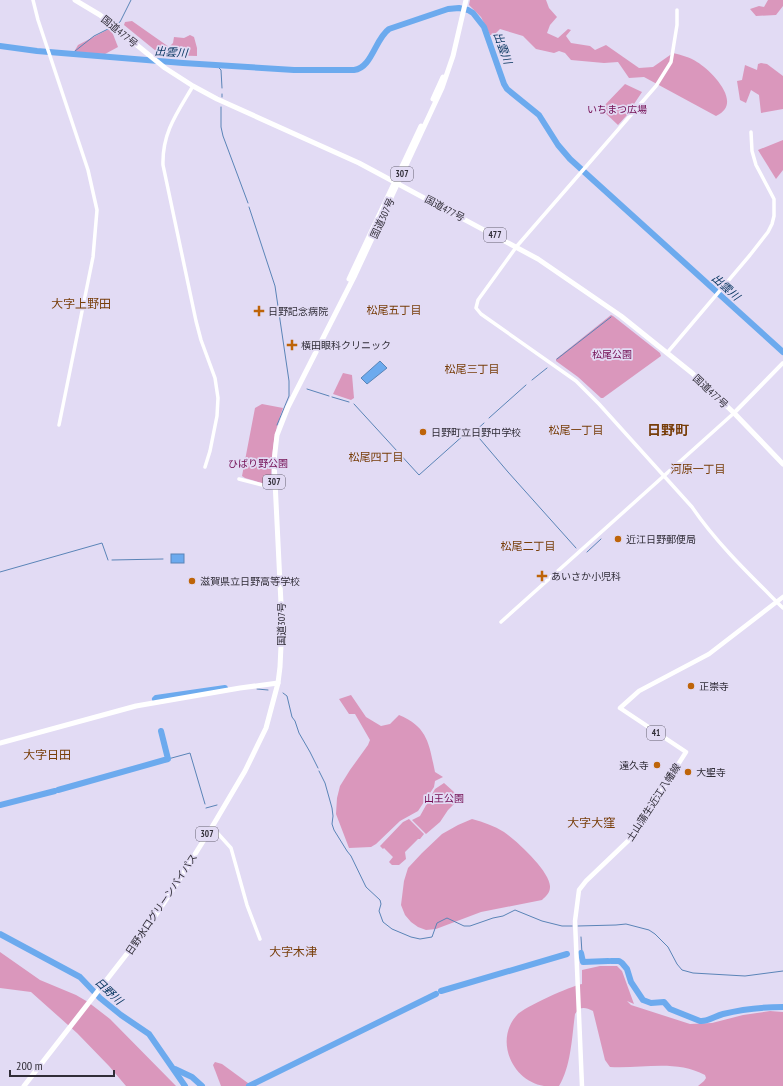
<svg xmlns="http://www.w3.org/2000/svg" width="783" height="1086" font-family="'PT Sans Narrow','Noto Sans JP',sans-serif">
	<rect width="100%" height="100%" fill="#e2dbf4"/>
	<g fill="#da97bc">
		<path d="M470,0H546L549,8L557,17L550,25L547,33L558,38L568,29L571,30L566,36L571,43L590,46L595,50L606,45L639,68L653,67L673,53C681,55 690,57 697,62C712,71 744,104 716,116L644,77L629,78L618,62L604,63L571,60L565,53L559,51L554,53L536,49L523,36L500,29L494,35H490L481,17L469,5Z"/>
		<path d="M768,0H783V6L776,15L756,16L750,9L759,6L764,7Z"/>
		<path d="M132,21L169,47L173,43L174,37L184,38L190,35L194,37L197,48V56L163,55L156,51L124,25L125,22Z"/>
		<path d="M111,29L118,47L105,54L74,52L78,45L107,30Z"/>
		<path d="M761,63L767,64L783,76V109L761,113L759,95L751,90L746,103L740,100L737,81L742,80L745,65L757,70L758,64Z"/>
		<path d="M625,84L642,92L634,104L636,105L618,125L601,109Z"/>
		<path d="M783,140V170L776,179L758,150Z"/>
		<path d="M611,315L613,316L660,353L661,356L603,398H601L578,377L556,361V359Z"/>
		<path d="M343,373L352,375L354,398L351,400L333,394Z"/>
		<path d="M262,404L283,408C273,434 272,453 271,480L270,483L265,484L245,478L242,476L255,408Z"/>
		<path d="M351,695L366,717L381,726L390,724L399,715C428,727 429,744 435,772L443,777L435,781L434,787L418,811L400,821L376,844L371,847L349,848L336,814L337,798L340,786L350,770L368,745L370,740L355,714H349L339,699Z"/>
		<path d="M444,783L454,792L458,800L448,810L440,822L426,834L412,820L420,816L435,789Z"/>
		<path d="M409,819L424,834L420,839H418L405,852L406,859L399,865H392L389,862L393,857L384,848L383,849L380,846L381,845L403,822Z"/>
		<path d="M472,819C484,822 494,826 504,832C516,840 551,872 550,887C550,893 546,896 542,900L481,912L436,929L426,930L418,927L411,922L405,915L401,905L404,881L408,868L422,853L442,834L458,825Z"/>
		<path d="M0,952L40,980L76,995L88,1002L110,1019L176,1086H126L109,1066L77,1033L31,992L0,988Z"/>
		<path d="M600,966H617L622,971L634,1004L627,1001L631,1005L690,1024L712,1023L743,1015L770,1011L783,1012V1086H698L704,1081L706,1078L705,1075C675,1059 642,1069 610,1067L605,1060L593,1011C585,1007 580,1006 575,1014C572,1036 571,1067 559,1086C554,1086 548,1086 544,1086C512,1081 494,1040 517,1015C524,1007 571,986 582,984V970Z"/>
		<path d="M215,1062L222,1064L252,1086H221L213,1065Z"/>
	</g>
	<g fill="#6caaee" stroke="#5a84b7">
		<path d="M380,361L387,368L367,384L361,378Z"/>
		<rect x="171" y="554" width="13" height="9"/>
	</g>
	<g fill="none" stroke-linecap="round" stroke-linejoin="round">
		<g stroke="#5a84b7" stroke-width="1">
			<path d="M116,24L120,22L131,0"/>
			<path d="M70,55L94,36L112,27"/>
			<path d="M217,66L221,70L222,88"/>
			<path d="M222,97V94"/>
			<path d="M221,107V127L223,136L248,203"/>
			<path d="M249,207L275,286L289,381V396L277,425"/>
			<path d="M557,359L611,317"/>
			<path d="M532,380L547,368"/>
			<path d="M307,389L329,396"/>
			<path d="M332,397L349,402"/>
			<path d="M354,404L419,475L465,434"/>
			<path d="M489,418L526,385"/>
			<path d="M474,432L508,472L576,548"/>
			<path d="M473,433L484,423"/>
			<path d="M587,552L601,539"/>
			<path d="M112,560L163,559"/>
			<path d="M0,572L102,543L108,560"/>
			<path d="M257,689L268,690"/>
			<path d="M283,693L287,696L292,717L295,721L299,733L310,752L318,768"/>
			<path d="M168,759L190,753L205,804"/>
			<path d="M319,771L325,783L332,808L333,816L332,824L334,830L347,851L351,856L366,887L380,900L381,904L379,911L383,922L392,929L411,937L420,939L432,937L437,923L447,918L464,926H470L493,918L503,916L515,910L542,921L562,926H572"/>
			<path d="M206,808L217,805"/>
			<path d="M578,926L616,925L626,924L649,930L655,934L668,947L677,964L682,970L693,973L745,976L783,971"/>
			<path d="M581,937L582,953"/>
		</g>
		<g stroke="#6caaee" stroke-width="6">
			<path d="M0,46L37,51L183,63L294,70H354C372,68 375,39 389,29L448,9L459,8L468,10L473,13L484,27L504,84L507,89L539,115L558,145L570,159L783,352"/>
			<path d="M155,699L156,698L225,688"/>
			<path d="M58,790L168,759L161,731"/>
			<path d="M0,805L55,791"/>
			<path d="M0,934L80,977L100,998L121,1015L149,1034L185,1086"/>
			<path d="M581,953L583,962L608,961"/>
			<path d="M611,961H619L622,963L627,969L631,982L643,1000L651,1003L664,1002L670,1009L700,1021C708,1022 715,1016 723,1014C743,1009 763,1007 783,1007"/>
			<path d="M441,991L567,954"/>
			<path d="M175,1069L192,1077L202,1086"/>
			<path d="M249,1086L436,994"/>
		</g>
		<g stroke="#fff" stroke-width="3.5">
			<path d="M33,0L38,20L88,170L97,210L93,257L59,425"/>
			<path d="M677,10V25L671,62L656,86L517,246L478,300L476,308L481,314L576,381L599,404L692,507C717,544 752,577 783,608"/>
			<path d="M193,86C177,113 162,133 163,165L196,321L201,340L215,378L218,398L217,416L210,451L205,467"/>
			<path d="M667,353L750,255L768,232L772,224L774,216V199L756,165L752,151L751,132"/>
			<path d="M239,479L274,488"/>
			<path d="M501,622L734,413"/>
			<path d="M212,827L231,848L247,905L260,939"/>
		</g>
		<path stroke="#fff" stroke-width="4" d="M734,413L783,363"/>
		<path stroke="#fff" stroke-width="4.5" d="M582,1086L575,921L579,890L586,881L632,837L686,752L620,708L639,691L709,654L783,597"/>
		<g stroke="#fff" stroke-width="5">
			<path d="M75,0L100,15L165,68L193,86L217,99L359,163L538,259L621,316L692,373L734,413L783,464"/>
			<path d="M433,99L443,77"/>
			<path d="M349,279L421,126"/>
			<path d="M0,743L136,706L240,688L278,683"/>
			<path d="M24,1086L147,928L177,883L212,827L245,771L266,728L278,683L280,667L282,624L274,461L277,435L288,407L355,275L442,88L453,56L466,0"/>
		</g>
	</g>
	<g fill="#be6409" stroke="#e2dbf4" stroke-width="1.5">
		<path d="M257 305h4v4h4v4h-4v4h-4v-4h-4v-4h4z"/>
		<path d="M290 339h4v4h4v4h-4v4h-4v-4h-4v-4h4z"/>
		<circle cx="423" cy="432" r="4"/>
		<circle cx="618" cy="539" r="4"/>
		<path d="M540 570h4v4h4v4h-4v4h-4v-4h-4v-4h4z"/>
		<circle cx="192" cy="581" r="4"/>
		<circle cx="691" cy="686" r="4"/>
		<circle cx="657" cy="765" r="4"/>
		<circle cx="688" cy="772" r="4"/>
	</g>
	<g text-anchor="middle" stroke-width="3.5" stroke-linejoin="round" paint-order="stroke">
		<g fill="#e2dbf4" stroke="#656170" stroke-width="1">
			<rect x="391" y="167" width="22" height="14" rx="3"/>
			<rect x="484" y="228" width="22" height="14" rx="3"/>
			<rect x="263" y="475" width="22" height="14" rx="3"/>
			<rect x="647" y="726" width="18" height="14" rx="3"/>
			<rect x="196" y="827" width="22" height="14" rx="3"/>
		</g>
		<g font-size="9" font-weight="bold" fill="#302d37">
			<text x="402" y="177">307</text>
			<text x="495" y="238">477</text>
			<text x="274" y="485">307</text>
			<text x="656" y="736">41</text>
			<text x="207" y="837">307</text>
		</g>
		<g font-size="10" fill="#302d37" stroke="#e2dbf4">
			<text transform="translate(120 31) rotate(39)" y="4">国道477号</text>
			<text transform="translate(445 208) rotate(28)" y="4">国道477号</text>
			<text transform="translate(382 218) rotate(-65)" y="4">国道307号</text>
			<text transform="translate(711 391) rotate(43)" y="4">国道477号</text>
			<text transform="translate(281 624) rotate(-90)" y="4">国道307号</text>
			<text transform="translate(653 802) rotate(-57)" y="4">土山蒲生近江八幡線</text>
			<text transform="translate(161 904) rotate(-56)" y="4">日野水口グリーンバイパス</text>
		</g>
		<g font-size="10" fill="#720b52" stroke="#e2dbf4">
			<text x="617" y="113">いちまつ広場</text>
			<text x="612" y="358">松尾公園</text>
			<text x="258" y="467">ひばり野公園</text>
			<text x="444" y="802">山王公園</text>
		</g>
		<g font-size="10" fill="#302d37" stroke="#e2dbf4" text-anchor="start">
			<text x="268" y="315">日野記念病院</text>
			<text x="301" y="349">横田眼科クリニック</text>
			<text x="431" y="436">日野町立日野中学校</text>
			<text x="626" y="543">近江日野郵便局</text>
			<text x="551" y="580">あいさか小児科</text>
			<text x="200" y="585">滋賀県立日野高等学校</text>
			<text x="699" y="690">正崇寺</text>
			<text x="649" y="769" text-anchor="end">遠久寺</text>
			<text x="696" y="776">大聖寺</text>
		</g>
		<g font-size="11" font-style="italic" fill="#03325d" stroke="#e2dbf4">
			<text transform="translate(503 48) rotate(70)" y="4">出雲川</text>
			<text transform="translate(171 52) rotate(4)" y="4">出雲川</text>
			<text transform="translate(726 287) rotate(42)" y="4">出雲川</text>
			<text transform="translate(109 991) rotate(43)" y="4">日野川</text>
		</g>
		<g font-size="11" fill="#773d08" stroke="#e2dbf4">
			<text x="394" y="314">松尾五丁目</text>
			<text x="472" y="373">松尾三丁目</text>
			<text x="576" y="434">松尾一丁目</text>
			<text x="376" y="461">松尾四丁目</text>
			<text x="698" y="473">河原一丁目</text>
			<text x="528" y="550">松尾二丁目</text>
		</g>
		<g font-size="12" fill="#773d08" stroke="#e2dbf4">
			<text x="81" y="308">大字上野田</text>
			<text x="47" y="759">大字日田</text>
			<text x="591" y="827">大字大窪</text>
			<text x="293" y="956">大字木津</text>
		</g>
		<g font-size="14" font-weight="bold" fill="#773d08" stroke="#e2dbf4">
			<text x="668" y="435">日野町</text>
		</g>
	</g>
	<path d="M10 1070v6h104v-6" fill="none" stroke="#302d37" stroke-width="2"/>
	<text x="16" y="1070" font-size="12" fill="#302d37" stroke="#e2dbf4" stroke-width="3" paint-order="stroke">200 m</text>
</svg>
